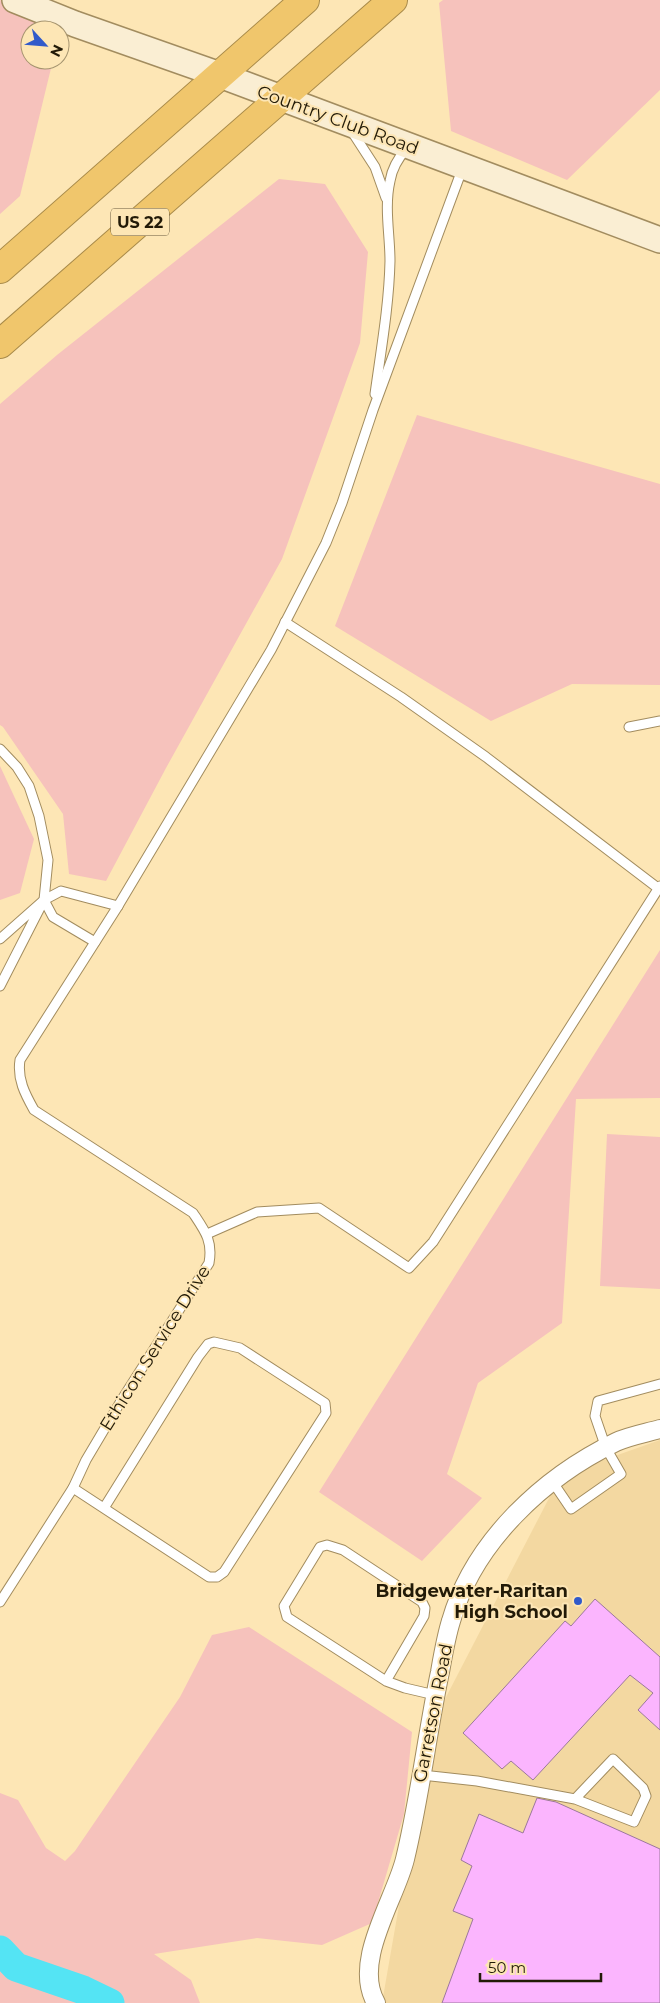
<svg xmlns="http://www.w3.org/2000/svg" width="660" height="2003" font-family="Montserrat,sans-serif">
	<rect width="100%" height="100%" fill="#fde6b5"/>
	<path fill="#f3d8a1" d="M660,1440V2003H382L430,1728L561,1475Z"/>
	<g fill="#f6c2bc">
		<path d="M0,0L60,30H30V60H53L20,196L0,214Z"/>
		<path d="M443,0H660V90L567,180L451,131L439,3Z"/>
		<path d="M279,179L325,184L368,252L360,343L282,559L166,768L106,881L69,874L63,814L3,727L0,725V404L57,355Z"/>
		<path d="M417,415L660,484V685L572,684L491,721L335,626Z"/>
		<path d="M0,766L34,839L20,893L0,900Z"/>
		<path d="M660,950V1098L576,1099L562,1323L478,1383L447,1474L482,1498L422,1561L319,1492Z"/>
		<path d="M607,1134L660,1137V1289L600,1286Z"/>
		<path d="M249,1627L412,1732L404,1814L372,1923L322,1945L257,1938L154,1954L191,1980L200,2003H0V1793L18,1800L46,1848L65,1861L75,1851L180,1697L212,1635Z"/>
	</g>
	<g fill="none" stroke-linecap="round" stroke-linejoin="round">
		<path stroke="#54e4f4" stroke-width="29" d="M0,1950L16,1967L83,1990L110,2003"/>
	</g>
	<g fill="#fbb5fe" stroke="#9b789c">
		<path d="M595,1599L660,1657V1730L638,1710L653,1693L630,1675L533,1780L511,1761L502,1769L463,1733L565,1621L571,1626Z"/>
		<path d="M537,1798L556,1802L660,1849V2003H442L473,1919L453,1911L472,1866L461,1860L479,1814L523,1833Z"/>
	</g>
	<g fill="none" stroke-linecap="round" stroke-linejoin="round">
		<g stroke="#a28c5f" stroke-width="11">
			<g id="lane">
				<path d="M351,130L375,167L386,198"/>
				<path d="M375,394C381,350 389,305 390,261C390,235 384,207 390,181C392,168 399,157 407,148"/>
				<path d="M285,622L401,697L486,757L659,889"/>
				<path d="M629,727L660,721"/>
				<path d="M0,749L17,767L29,786L39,816L48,860L44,900L53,917L95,942"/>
				<path d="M44,900L61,891L118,906"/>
				<path d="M0,939L44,900L0,986"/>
				<path d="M207,1234L257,1212L319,1208L409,1268L433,1242L660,886"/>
				<path d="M552,1481L571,1509L621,1474L606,1448L595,1416L598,1401L660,1384"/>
				<path d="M73,1488L209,1577H217L224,1572L326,1413L325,1403L240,1348L214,1342L208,1344L198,1357L104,1508"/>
				<path d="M0,1602L73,1488L86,1460L121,1401L209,1263C213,1241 205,1231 193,1213L34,1110C25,1094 17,1079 20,1060L118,906L271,650L326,543L342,503L373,410L463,167"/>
				<path d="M386,1681L424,1616L425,1608L422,1602L343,1550L327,1545L320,1547L284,1606L287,1617L386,1681L405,1688L435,1695"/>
				<path d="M422,1775L477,1781L575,1799L634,1822L646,1796L643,1788L613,1759L575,1799"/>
			</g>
		</g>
		<g stroke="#a28c5f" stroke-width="20">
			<path id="street" d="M376,2003C352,1961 395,1900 405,1859C420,1797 427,1734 440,1672C443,1655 446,1637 451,1621C474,1541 544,1477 616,1442C629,1436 646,1433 660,1429"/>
		</g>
		<g stroke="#a28c5f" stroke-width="28">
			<path id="secondary" d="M15,0L75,24L220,75L660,240"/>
		</g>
		<g stroke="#a88a49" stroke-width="30">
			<g id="highway">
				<path d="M0,269L305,0"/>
				<path d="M0,344L393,0"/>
			</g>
		</g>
		<use href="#lane" stroke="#fff" stroke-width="9"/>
		<use href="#street" stroke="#fff" stroke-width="18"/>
		<use href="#secondary" stroke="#faeed3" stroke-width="25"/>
		<use href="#highway" stroke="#f0c66c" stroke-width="28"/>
	</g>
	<circle fill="#315aca" stroke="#fde6b5" stroke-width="2" cx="578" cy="1601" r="5"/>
	<g text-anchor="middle" stroke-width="4" stroke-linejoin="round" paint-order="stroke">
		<rect fill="#fde6b5" stroke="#64573b" stroke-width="1" x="111" y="208.5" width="58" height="27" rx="4"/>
		<g font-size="16" font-weight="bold" fill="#221a07">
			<text x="140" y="228">US 22</text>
		</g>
		<g font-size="18" fill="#221a07" stroke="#fde6b5">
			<text transform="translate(338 120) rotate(20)" y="6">Country Club Road</text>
			<text transform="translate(155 1348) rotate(-58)" y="6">Ethicon Service Drive</text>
			<text transform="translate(433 1713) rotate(-79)" y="6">Garretson Road</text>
		</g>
		<g font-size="18" font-weight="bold" fill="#221a07" stroke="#fde6b5" text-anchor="end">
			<text x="568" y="1597">Bridgewater-Raritan<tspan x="568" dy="21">High School</tspan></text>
		</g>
	</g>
	<g transform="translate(45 45) rotate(116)"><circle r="24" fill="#fde6b5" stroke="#a5946f"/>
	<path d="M0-4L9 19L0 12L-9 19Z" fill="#315aca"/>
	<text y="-8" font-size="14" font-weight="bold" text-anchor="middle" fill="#221a07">N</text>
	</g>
	<path d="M480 1973v8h121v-8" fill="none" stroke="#221a07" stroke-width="2.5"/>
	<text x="488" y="1973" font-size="15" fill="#221a07" stroke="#fde6b5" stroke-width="4" paint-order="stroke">50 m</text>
</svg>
